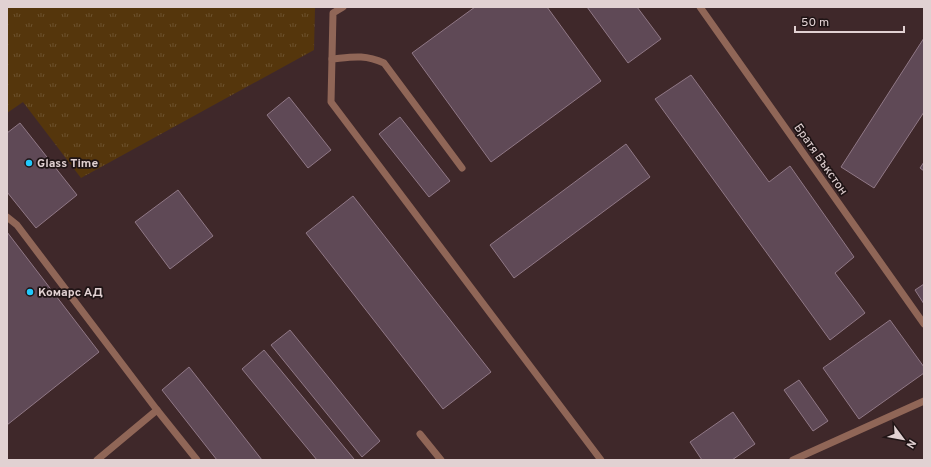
<svg xmlns="http://www.w3.org/2000/svg" width="931" height="467" font-family="Overpass,sans-serif">
	<defs>
		<pattern id="grass-tufts" width="24" height="20" patternUnits="userSpaceOnUse"><rect width="24" height="20" fill="#55360c"/><path d="M3 7l-1-3M5 7V3M7 7l1-3M15 17l-1-3M17 17v-4M19 17l1-3" fill="none" stroke="#6d522e"/></pattern>
	</defs>
	<rect width="100%" height="100%" fill="#3f282a"/>
	<path fill="url(#grass-tufts)" d="M7,7H315L314,50L81,178L23,102L7,113Z"/>
	<g fill="#5f4956" stroke="#907886">
		<path d="M475,7H547L601,81L491,162L412,53Z"/>
		<path d="M587,7H637L661,39L628,63Z"/>
		<path d="M924,38V112L874,188L841,167Z"/>
		<path d="M691,75L769,182L790,166L854,257L835,273L865,313L830,340L655,99Z"/>
		<path d="M289,97L331,150L308,168L267,115Z"/>
		<path d="M400,117L450,181L429,197L379,134Z"/>
		<path d="M20,123L77,195L36,228L7,192V133Z"/>
		<path d="M626,144L650,177L514,278L490,245Z"/>
		<path d="M924,162V171L920,168Z"/>
		<path d="M178,190L213,236L170,269L135,222Z"/>
		<path d="M353,196L491,372L443,409L306,233Z"/>
		<path d="M7,232L99,352L7,425Z"/>
		<path d="M924,284V304L915,290Z"/>
		<path d="M890,320L924,367V373L859,419L823,368Z"/>
		<path d="M290,330L380,441L362,457L271,345Z"/>
		<path d="M264,350L354,459V460H317L242,369Z"/>
		<path d="M189,367L262,460H217L162,390Z"/>
		<path d="M799,380L828,421L813,431L784,390Z"/>
		<path d="M733,412L755,444L732,460H702L690,442Z"/>
	</g>
	<g fill="none" stroke-linecap="round" stroke-linejoin="round">
		<g stroke="#906657" stroke-width="7">
			<path d="M343,7L333,13L331,102L601,460"/>
			<path d="M700,7L924,324"/>
			<path d="M332,59C352,57 364,54 384,63L462,168"/>
			<path d="M7,217L17,225L157,410L197,460"/>
			<path d="M420,434L441,460"/>
			<path d="M97,460L157,410"/>
			<path d="M793,460L924,401"/>
		</g>
	</g>
	<g fill="#21c9fd" stroke="#1f1415" stroke-width="1.5">
		<circle cx="29" cy="163" r="4"/>
		<circle cx="30" cy="292" r="4"/>
	</g>
	<g text-anchor="middle" stroke-width="3.5" stroke-linejoin="round" paint-order="stroke">
		<g font-size="12" fill="#e1d1d2" stroke="#1f1415">
			<text transform="translate(821 159) rotate(55)" y="4">Братя Бъкстон</text>
		</g>
		<g font-size="12" font-weight="bold" fill="#e1d1d2" stroke="#1f1415" text-anchor="start">
			<text x="37" y="167">Glass Time</text>
			<text x="38" y="296">Комарс АД</text>
		</g>
	</g>
	<rect width="931" height="467" fill="none" stroke="#e1d1d2" stroke-width="16"/>
	<g transform="translate(903 439) rotate(122)" stroke="#1f1415" stroke-width="3" paint-order="stroke">
	<path d="M0-3L7 15L0 10L-7 15Z" fill="#e1d1d2"/>
	<text y="-6" font-size="11" font-weight="bold" text-anchor="middle" fill="#e1d1d2">N</text>
	</g>
	<path d="M795 26v6h109v-6" fill="none" stroke="#e1d1d2" stroke-width="2"/>
	<text x="801" y="26" font-size="12" fill="#e1d1d2" stroke="#1f1415" stroke-width="3" paint-order="stroke">50 m</text>
</svg>
